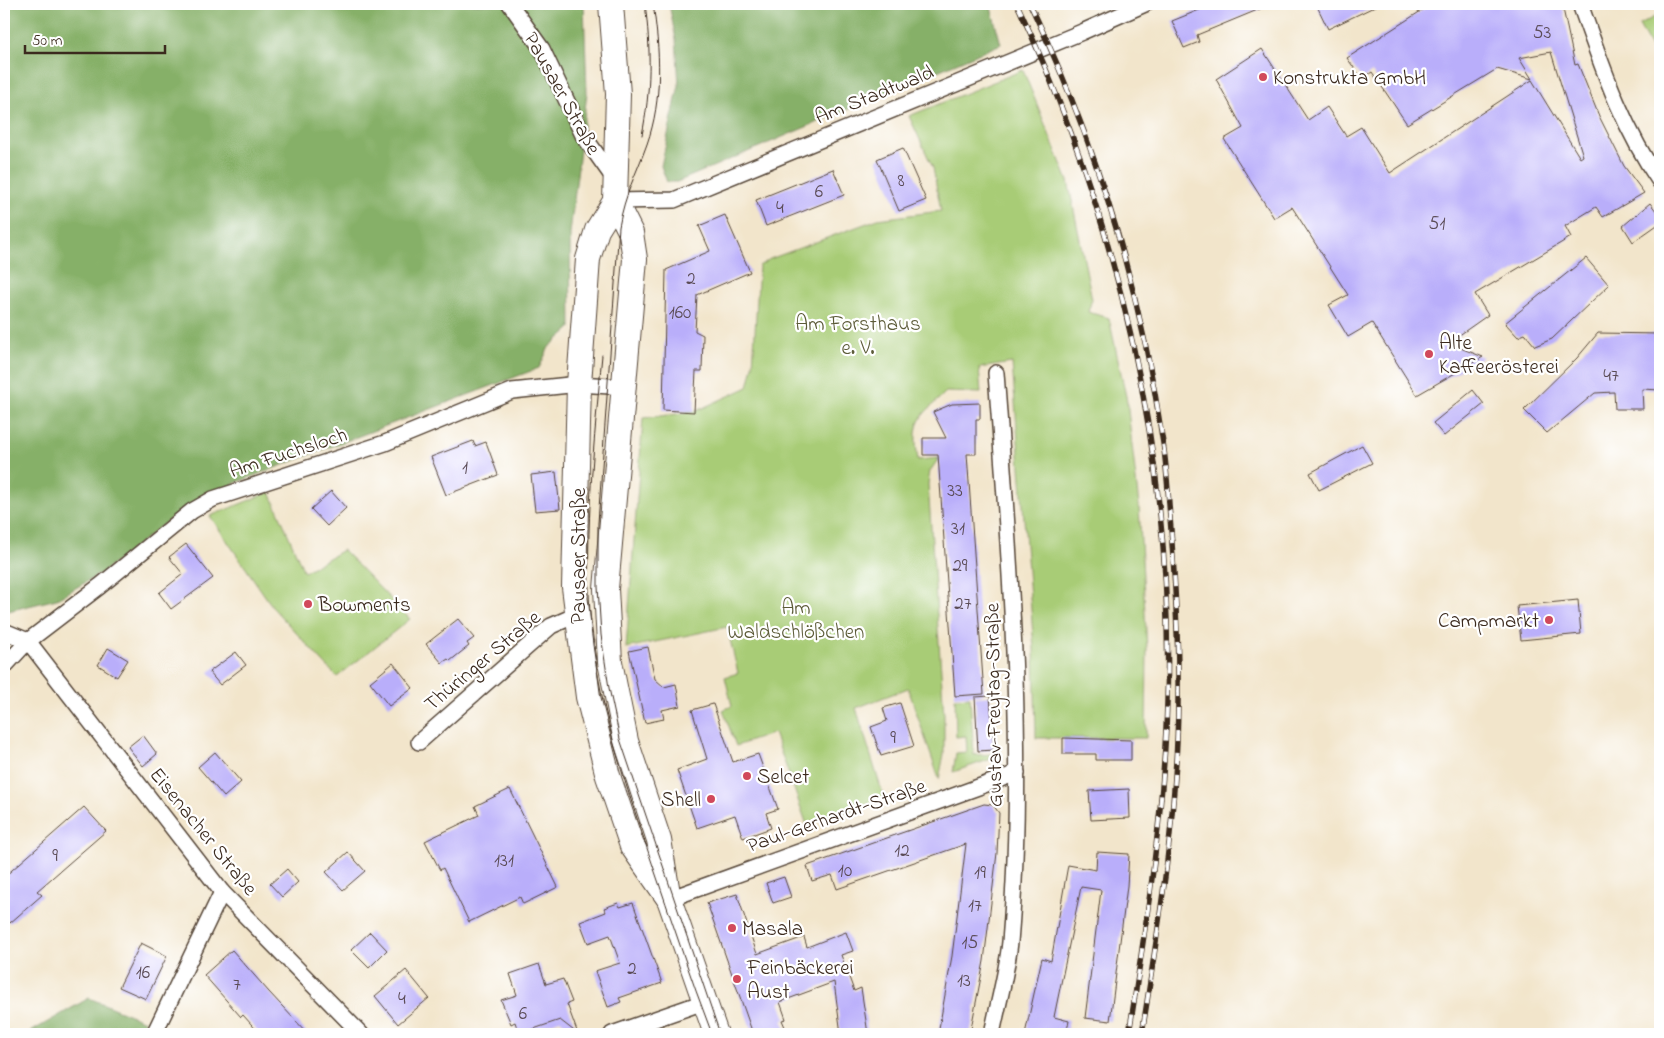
<svg xmlns="http://www.w3.org/2000/svg" width="1664" height="1038" font-family="'Indie Flower',sans-serif">
	<rect width="100%" height="100%" fill="#fff"/>
	<filter id="ink" filterUnits="userSpaceOnUse"><feTurbulence type="fractalNoise" baseFrequency=".02" numOctaves="2"/><feDisplacementMap in="SourceGraphic" scale="10" xChannelSelector="R" yChannelSelector="G"/><feConvolveMatrix kernelMatrix="1 2 1 2 8 2 1 2 1" color-interpolation-filters="sRGB"/></filter>
	<filter id="wash" filterUnits="userSpaceOnUse"><feTurbulence type="fractalNoise" baseFrequency=".0096" numOctaves="4" result="noise"/><feDisplacementMap in="SourceGraphic" scale="20" xChannelSelector="R" yChannelSelector="G"/><feGaussianBlur stdDeviation="1.12" result="paint"/><feColorMatrix in="noise" values="0 0 0 0 0 0 0 0 0 0 0 0 0 0 0 0 0 1.4 0 .05"/><feComposite in="paint" operator="in"/></filter>
	<g filter="url(#wash)">
		<rect width="100%" height="100%" fill="#f2e5cb"/>
		<g fill="#a8cc76" stroke="#727b4a">
			<path d="M1660,14V64L1639,25Z"/>
			<path d="M1023,70L1068,181L1092,299L1088,312L1109,318L1127,401L1139,506L1147,649L1146,738H1036L1034,649L1012,363L979,368L981,393L946,392C918,419 912,420 918,460L939,458L930,471L928,484L944,715V754L939,779L908,688L856,708L884,798L807,825L774,733L736,746L723,710L732,706L725,677L738,673L727,627L626,648L643,418L694,412L748,387L753,366L759,266L770,259L878,219L941,211L933,168L909,116Z"/>
			<path d="M270,492L304,572L343,550L410,619L337,677L274,609L210,516Z"/>
			<path d="M970,697L974,755L995,754V749L999,748L1000,756L953,772L956,753L967,752L966,736L956,737L955,698Z"/>
		</g>
		<g fill="#86b067" stroke="#606d42">
			<path d="M4,4H584L587,93L570,233L571,328L549,347L539,368L235,483L170,519L103,572L57,599L4,612Z"/>
			<path d="M669,4H990L1001,44L677,182H667L661,166L679,85L676,40Z"/>
			<path d="M89,998L145,1021L139,1034H27Z"/>
		</g>
		<g id="blocks">
			<g fill="#b9aefa">
				<path d="M1214,4H1272L1197,35L1199,42L1184,48L1172,21Z"/>
				<path d="M1316,4H1380L1328,29Z"/>
				<path d="M1432,4H1562L1575,65L1578,64L1599,116L1624,166L1644,193L1603,217L1596,207L1565,226L1571,237L1475,294L1488,315L1448,343L1483,357L1417,395L1372,323L1348,337L1329,305L1348,295L1292,207L1274,218L1224,139L1243,128L1216,79L1262,49L1308,120L1327,107L1346,136L1361,127L1390,173L1532,80L1580,158L1583,156L1551,52L1519,58L1532,79L1497,69L1407,124L1372,72L1362,79L1347,58Z"/>
				<path d="M903,148L926,200L899,211L877,159Z"/>
				<path d="M833,169L844,195L766,226L756,200Z"/>
				<path d="M1650,203L1660,216V223L1633,242L1623,226Z"/>
				<path d="M725,215L750,272L697,295L695,331L703,335L702,371H696L694,412L663,410L666,270L710,251L699,226Z"/>
				<path d="M1586,258L1609,285L1552,339L1535,346L1525,334L1518,337L1505,323Z"/>
				<path d="M1598,333L1660,334V390L1642,389L1643,409H1615L1614,392L1595,393L1547,433L1524,410L1577,358Z"/>
				<path d="M1473,390L1484,404L1444,436L1433,423Z"/>
				<path d="M980,403V419H976V454H967L984,694L955,696L938,455H923V438H946L933,412L952,404Z"/>
				<path d="M473,441L475,446L486,442L498,475L446,495L431,457Z"/>
				<path d="M1362,445L1372,463L1319,490L1310,473Z"/>
				<path d="M556,472L560,509L535,511L531,475Z"/>
				<path d="M331,491L346,508L327,526L311,509Z"/>
				<path d="M186,544L213,578L171,609L159,593L183,574L169,557Z"/>
				<path d="M1578,600L1581,634L1521,640L1517,606Z"/>
				<path d="M458,619L474,638L467,643L469,646L460,653L450,661L448,659L442,663L426,644Z"/>
				<path d="M648,647L655,679L664,687L676,684L680,706L662,710L664,719L645,723L629,651Z"/>
				<path d="M108,648L128,660L117,677L98,665Z"/>
				<path d="M236,652L246,665L220,685L209,672Z"/>
				<path d="M393,663L413,688L389,706L370,682Z"/>
				<path d="M990,696L994,750L978,751L975,697Z"/>
				<path d="M900,703L914,746L881,756L871,727L887,721L883,708Z"/>
				<path d="M713,704L733,762L758,754L778,809L766,813L771,828L743,838L735,815L697,828L677,770L707,759L692,710Z"/>
				<path d="M143,735L157,754L143,766L128,747Z"/>
				<path d="M1063,738L1131,740V760H1096V754H1063Z"/>
				<path d="M215,752L241,782L224,797L198,767Z"/>
				<path d="M510,789L558,887L523,904L520,897L469,922L443,868L440,870L425,841L479,815L475,806Z"/>
				<path d="M1129,789L1130,818L1091,820L1089,791Z"/>
				<path d="M984,804L993,805L999,813L997,853L984,961L970,1034H938L952,956L966,844L837,889L832,875L812,881L807,866Z"/>
				<path d="M84,807L106,831L37,891L42,895L10,923L4,915V877Z"/>
				<path d="M348,852L365,871L343,890L326,872Z"/>
				<path d="M1097,852L1129,854L1127,886L1110,1021L1085,1018L1101,890L1081,887L1054,1017L1069,1021L1066,1034H1025L1042,958L1051,961L1068,865L1096,870Z"/>
				<path d="M287,869L298,882L282,897L270,884Z"/>
				<path d="M784,877L791,897L773,903L766,883Z"/>
				<path d="M737,894L757,954L804,937L807,947L846,932L853,951L841,955L854,991L861,988L868,1034H841L834,982L780,1002L786,1019L782,1020L788,1034H753L707,903Z"/>
				<path d="M618,903L620,907L633,903L662,983L619,998L621,1002L608,1007L595,971L620,963L610,935L588,943L580,922L606,912L604,908Z"/>
				<path d="M370,932L387,950L369,968L351,950Z"/>
				<path d="M141,943L167,956L146,999L119,987Z"/>
				<path d="M232,950L269,992L308,1034H260L243,1015L241,1017L204,975Z"/>
				<path d="M539,964L546,984L563,979L572,1002L567,1004L578,1034L560,1020L519,1034L515,1022L511,1024L501,1000L517,995L510,974Z"/>
				<path d="M406,970L429,998L398,1024L375,996Z"/>
			</g>
		</g>
	</g>
	<g filter="url(#ink)">
		<use href="#blocks" fill-opacity="0" stroke="#564638" stroke-width="1"/>
		<g fill="none" stroke-linecap="round" stroke-linejoin="round">
			<g stroke="#564638" stroke-width="18">
				<g id="minor">
					<path d="M510,4L542,49L583,135L615,180"/>
					<path d="M1580,4C1602,66 1622,127 1660,182"/>
					<path d="M615,201L674,200L1082,32L1145,4"/>
					<path d="M4,631L28,641"/>
					<path d="M28,641L222,892L361,1034"/>
					<path d="M4,667L28,641L100,586L192,511L213,499L385,443L512,391L579,384L625,387"/>
					<path d="M419,742L551,626L567,619L576,618"/>
					<path d="M669,899L1017,773"/>
					<path d="M154,1034L222,892"/>
					<path d="M612,1034L704,1002"/>
					<path d="M992,1034C998,1004 1007,972 1010,942C1026,752 1010,562 996,373"/>
				</g>
			</g>
			<g stroke="#564638" stroke-width="26">
				<g id="primary">
					<path d="M611,4L618,94L615,201L597,230L588,259L579,384L574,587L588,697L608,776L632,846L669,899"/>
					<path d="M615,201L631,233L635,259L606,589L610,662L626,741L659,840L669,899L716,1034"/>
				</g>
			</g>
			<use href="#minor" stroke="#fff" stroke-width="15"/>
			<use href="#primary" stroke="#fff" stroke-width="24"/>
			<g stroke="#3b2a1e" stroke-width="1">
				<path d="M653,4C660,50 663,99 647,144C636,175 625,193 619,227L598,523V587L601,635L609,688L620,739L720,1034"/>
				<path d="M642,135C651,91 651,48 645,4"/>
				<path d="M602,355C594,440 585,529 590,615C596,699 624,780 651,860C671,918 690,977 712,1034"/>
			</g>
			<g stroke="#3b2a1e" stroke-width="5.5">
				<g id="rail">
					<path d="M1017,4C1119,221 1174,462 1167,702C1164,813 1146,925 1129,1034"/>
					<path d="M1030,4C1096,142 1141,292 1163,443C1167,468 1168,493 1170,517C1175,579 1179,641 1178,703C1177,814 1159,925 1142,1034"/>
				</g>
			</g>
			<use href="#rail" stroke="#fff" stroke-width="4" stroke-dasharray="11" stroke-linecap="butt"/>
		</g>
	</g>
	<g fill="#d1495b" stroke="#fff" stroke-width="2">
		<circle cx="1263" cy="77" r="5"/>
		<circle cx="1429" cy="354" r="5"/>
		<circle cx="308" cy="604" r="5"/>
		<circle cx="1549" cy="620" r="5"/>
		<circle cx="747" cy="776" r="5"/>
		<circle cx="711" cy="799" r="5"/>
		<circle cx="732" cy="928" r="5"/>
		<circle cx="737" cy="979" r="5"/>
	</g>
	<g text-anchor="middle" stroke-width="4.5" stroke-linejoin="round" paint-order="stroke">
		<g font-size="19" fill="#5a4b55">
			<text x="1542" y="38">53</text>
			<text x="901" y="186">8</text>
			<text x="819" y="197">6</text>
			<text x="780" y="213">4</text>
			<text x="1437" y="229">51</text>
			<text x="691" y="284">2</text>
			<text x="680" y="318">160</text>
			<text x="1611" y="381">47</text>
			<text x="465" y="473">1</text>
			<text x="955" y="496">33</text>
			<text x="958" y="534">31</text>
			<text x="960" y="571">29</text>
			<text x="963" y="609">27</text>
			<text x="893" y="743">9</text>
			<text x="902" y="856">12</text>
			<text x="55" y="861">9</text>
			<text x="504" y="866">131</text>
			<text x="845" y="876">10</text>
			<text x="980" y="878">19</text>
			<text x="975" y="911">17</text>
			<text x="970" y="948">15</text>
			<text x="632" y="974">2</text>
			<text x="143" y="978">16</text>
			<text x="964" y="986">13</text>
			<text x="237" y="990">7</text>
			<text x="402" y="1004">4</text>
			<text x="523" y="1019">6</text>
		</g>
		<g font-size="21" fill="#3b2a1e" stroke="#fff" text-anchor="start">
			<text x="1273" y="84">Konstrukta GmbH</text>
			<text x="1439" y="349">Alte<tspan x="1439" dy="24">Kaffeerösterei</tspan></text>
			<text x="318" y="611">Bowments</text>
			<text x="1539" y="627" text-anchor="end">Campmarkt</text>
			<text x="757" y="783">Selcet</text>
			<text x="701" y="806" text-anchor="end">Shell</text>
			<text x="742" y="935">Masala</text>
			<text x="747" y="974">Feinbäckerei<tspan x="747" dy="24">Aust</tspan></text>
		</g>
		<g font-size="21" fill="#3b2a1e" stroke="#fff">
			<text transform="translate(563 93) rotate(61)" y="7">Pausaer Straße</text>
			<text transform="translate(874 94) rotate(-22)" y="7">Am Stadtwald</text>
			<text transform="translate(288 452) rotate(-18)" y="7">Am Fuchsloch</text>
			<text transform="translate(578 556) rotate(-90)" y="7">Pausaer Straße</text>
			<text transform="translate(482 660) rotate(-40)" y="7">Thüringer Straße</text>
			<text transform="translate(993 705) rotate(-91)" y="7">Gustav-Freytag-Straße</text>
			<text transform="translate(836 815) rotate(-19)" y="7">Paul-Gerhardt-Straße</text>
			<text transform="translate(204 831) rotate(51)" y="7">Eisenacher Straße</text>
		</g>
		<g font-size="21" fill="#5c5b38" stroke="#fff">
			<text x="858" y="330">Am Forsthaus<tspan x="858" dy="24">e. V.</tspan></text>
			<text x="796" y="614">Am<tspan x="796" dy="24">Waldschlößchen</tspan></text>
		</g>
	</g>
	<rect width="1664" height="1038" fill="none" stroke="#fff" stroke-width="20"/>
	<path d="M25 45v8h140v-8" fill="none" stroke="#3b2a1e" stroke-width="2.5"/>
	<text x="32" y="45" font-size="15" fill="#3b2a1e" stroke="#ffffff" stroke-width="4" paint-order="stroke">50 m</text>
</svg>
